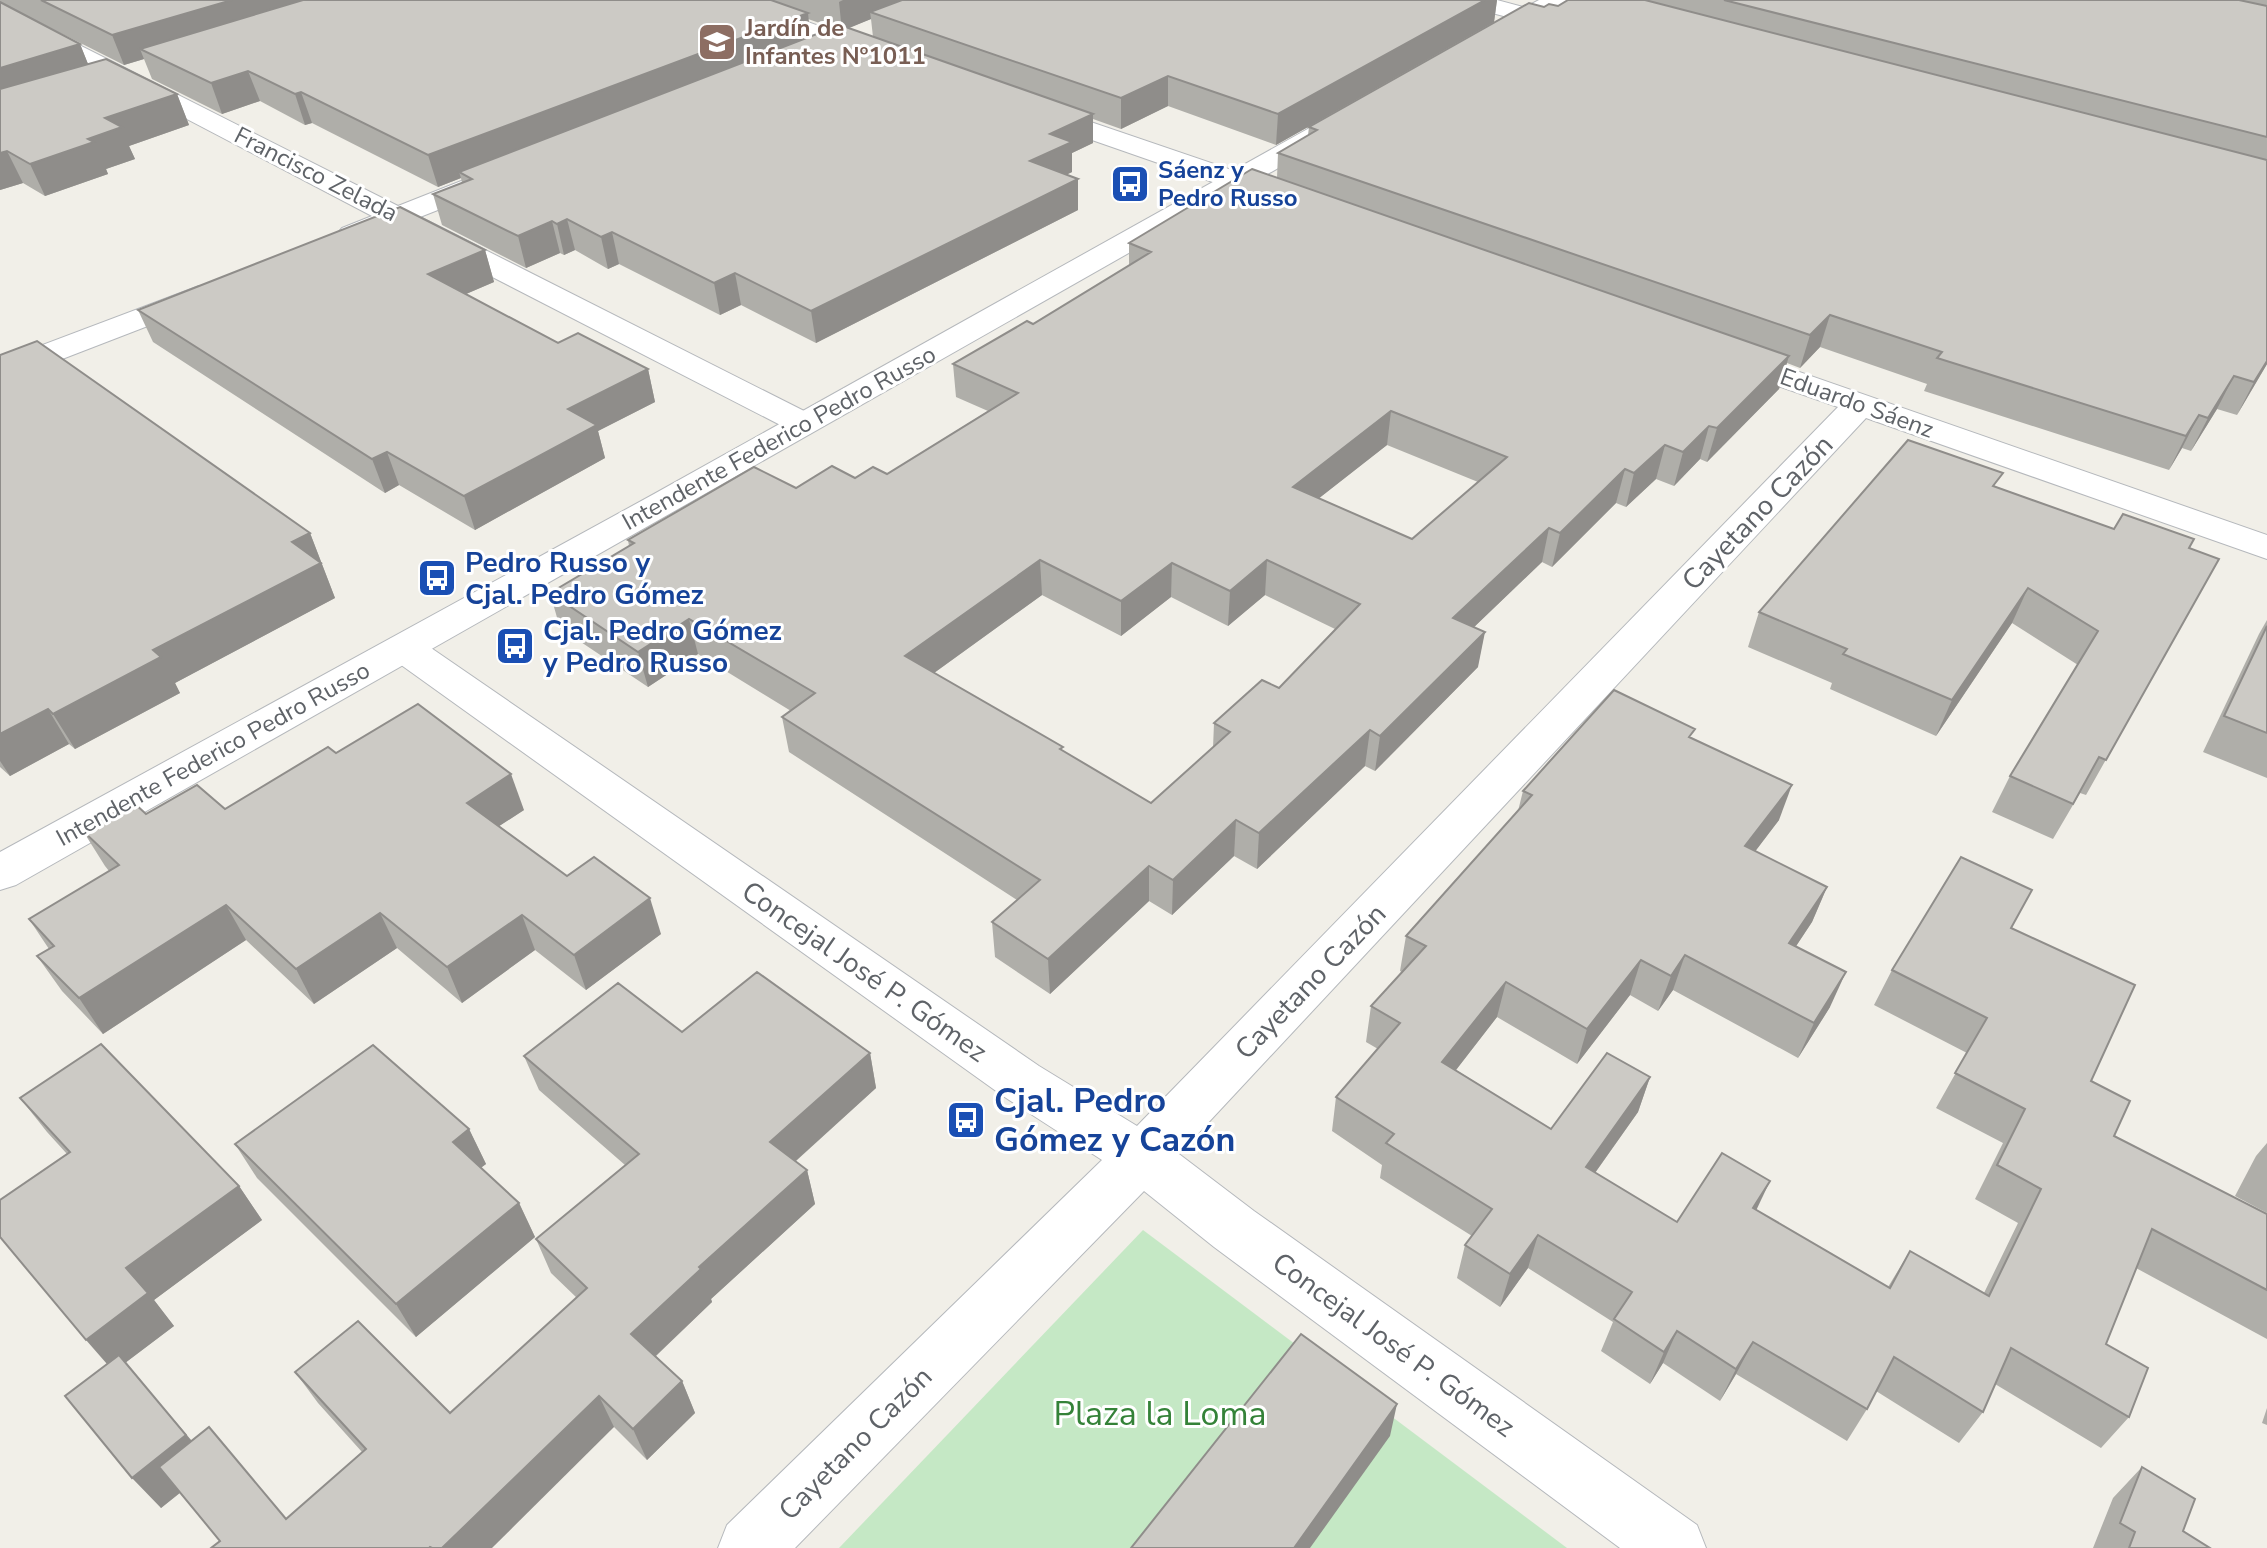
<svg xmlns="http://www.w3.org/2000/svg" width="2267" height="1548" font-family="'Nunito Sans',sans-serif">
	<rect width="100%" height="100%" fill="#f1efe8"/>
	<path fill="#c5e8c5" d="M1143,1230L1567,1548H839Z"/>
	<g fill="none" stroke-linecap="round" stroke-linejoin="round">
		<g stroke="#b5b8bc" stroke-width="2">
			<g id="minor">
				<path d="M712,0H746L881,48L884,53L881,58H863L716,5Z"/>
				<path d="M1458,0H1497L1534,10L1538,15L1534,20L1526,22L1462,5Z"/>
				<path d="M0,5L398,206L479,174L489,172L499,174L503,180L499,186L420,217L814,416L819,423L814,430L802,433L790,430L395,227L352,243L342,240L337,234L342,228L372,216L0,21Z"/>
				<path d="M1035,103L1290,190L1294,196L1290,202L1280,205L1270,202L1026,117L1022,111L1026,105Z"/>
				<path d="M199,286L210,288L215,295L210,302L0,383V361Z"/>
				<path d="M1725,346L2267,535V559L1866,418L1179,1154L1254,1211L1697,1525L1706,1548H1620L1214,1247L1144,1191L795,1548H718L727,1525L1102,1160L1003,1096L390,657L384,648L390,639L404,635L418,639L1039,1066L1137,1126L1838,407L1713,363L1709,356L1713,349Z"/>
			</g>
		</g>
		<g stroke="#b5b8bc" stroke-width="2">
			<g id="tertiary">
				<path d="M1539,0H1568L1564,5L1500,40H1482L1479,35L1482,30Z"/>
				<path d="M1331,119L1340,121L1344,127L1340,133L16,885L0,890V852L654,494L1322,121Z"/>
			</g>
		</g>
		<use href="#minor" fill="#fff" fill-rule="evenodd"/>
		<use href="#tertiary" fill="#fff" fill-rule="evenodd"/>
	</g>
	<g fill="#afaea9" fill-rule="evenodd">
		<path d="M0,0H1497L1494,22L1276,145L1168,106L1121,129L1093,119V143L1072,153V172L1066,175L1078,179V210L816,343L741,305L720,315L619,264L608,269L575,250L564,255L560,253L526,268L442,225L433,194L462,183L461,178L438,187L312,123L305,125L260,101L222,114L152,79L144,59L124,65L3,4L80,44L88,64L177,94L189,125L129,146L135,159L106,169L108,174L45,196L23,183L0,190ZM808,19L834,28L811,37ZM871,19L873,37L848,28Z"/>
		<path d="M1568,0H2267V364L2237,415L2217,409L2191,451L2182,448L2169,470L1924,391L1927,384L1820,347L1800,368L1787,363L1779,389L1707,462L1700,459L1674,486L1656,479L1626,507L1616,503L1552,567L1542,562L1474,627L1478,667L1375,771L1365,766L1257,869L1234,856L1172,915L1149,901L1050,994L995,957L992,922L1017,900L789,752L782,717L791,711L698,654L648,687L560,628L550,593L629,546L628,540L796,488L887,474L988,411L956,397L953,364L1033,324L1129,266V243L1277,178L1278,153L1308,135L1309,127L1544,7L1558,6ZM1387,445L1478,482L1412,539L1319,498ZM1042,595L1121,636L1171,597L1228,626L1265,595L1335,629L1279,688L1214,723L1213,748L1151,803L1063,751L934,673Z"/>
		<path d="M485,250L494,282L466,294L558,343L648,369L655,402L598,431L605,458L475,530L399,485L385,493L153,342L138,310Z"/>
		<path d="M0,355L310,533L335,598L175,683L180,693L75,749L69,744L10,776L0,767Z"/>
		<path d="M1997,487L2114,529L2189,548L2219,559L2086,795L2080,793L2053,839L1992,812L2010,776L2078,665L2012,623L1936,736L1830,689L1832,683L1748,647L1759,612Z"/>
		<path d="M2267,620V778L2203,752L2259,634Z"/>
		<path d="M1692,738L1779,820L1755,851L1827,887L1812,922L1796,946L1830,1007L1798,1058L1673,990L1658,1011L1630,995L1577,1064L1497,1017L1456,1070L1551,1129L1650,1077L1638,1112L1595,1173L1677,1222L1756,1210L1888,1287L1910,1251L1984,1293L2018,1223L1975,1199L2003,1143L1936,1108L1967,1053L1874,1005L1892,970L2011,928L2091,1081L2114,1136L2267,1214V1339L2136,1268L2106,1344L2129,1417L2101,1448L1995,1384L1983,1412L1959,1443L1876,1391L1867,1409L1847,1441L1736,1374L1720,1401L1663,1363L1650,1384L1601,1351L1613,1322L1528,1268L1500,1307L1457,1278L1465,1245L1472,1236L1380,1178L1382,1165L1332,1131L1336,1097L1378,1049L1366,1042L1371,1006L1402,972L1400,971L1406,936L1518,811L1523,791Z"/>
		<path d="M336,753L524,810L499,826L567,876L661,934L586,990L535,950L462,1003L397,948L314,1004L246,940L103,1034L62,991L37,956L49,949L29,919L109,871L105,866L83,831L146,814L225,809Z"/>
		<path d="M682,1032L870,1053L876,1088L796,1161L807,1170L815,1204L711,1299L712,1302L656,1356L682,1381L695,1413L647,1460L614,1427L220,1541L180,1493L161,1508L107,1364L67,1154L47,1132L20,1098L239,1186L262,1220L154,1300L174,1326L125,1363L192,1441L286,1519L362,1452L318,1403L295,1372L450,1413L577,1298L551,1273L536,1239L625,1165L539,1090L524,1056Z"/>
		<path d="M469,1129L486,1164L480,1168L519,1203L535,1237L416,1337L257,1178L235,1144Z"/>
		<path d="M2267,1143V1213L2235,1196L2256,1156Z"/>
		<path d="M2267,1408V1425L2262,1423Z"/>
		<path d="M2142,1467L2183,1531L2210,1548H2093L2113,1498Z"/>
	</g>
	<g fill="#8f8d8a">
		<path d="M232,0H339L140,49L144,59L124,65L112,35Z"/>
		<path d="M843,0H920L870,12L871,19L842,31L839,2Z"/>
		<path d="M1485,0H1497L1494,22L1276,145L1278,114Z"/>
		<path d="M808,13L811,42L459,172L461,178L438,187L428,155Z"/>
		<path d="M80,44L92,74L0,103V68Z"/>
		<path d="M248,71L260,101L222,114L211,83Z"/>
		<path d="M1168,76V106L1121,129V98Z"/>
		<path d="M301,92L312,123L305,125L295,94Z"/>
		<path d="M177,94L189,125L129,146L135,159L106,169L108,174L45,196L30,164L105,118Z"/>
		<path d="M1093,114V143L1072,153V172L1032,191L1030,161L1050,134Z"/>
		<path d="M7,151L23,183L0,190V153Z"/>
		<path d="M1078,179V210L816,343L811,311Z"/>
		<path d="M567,219L575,250L564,255L557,224Z"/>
		<path d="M552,221L560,253L526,268L518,236Z"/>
		<path d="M612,232L619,264L608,269L601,237Z"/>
		<path d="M485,250L494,282L438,306L428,274Z"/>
		<path d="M735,273L741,305L720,315L714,283Z"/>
		<path d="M1830,315L1820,347L1800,368L1810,335Z"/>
		<path d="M1789,356L1779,389L1707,462L1717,428Z"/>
		<path d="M2267,361V364L2237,415L2254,382Z"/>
		<path d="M648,369L655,402L598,431L605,458L475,530L464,496L568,409Z"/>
		<path d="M2234,376L2217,409L2191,451L2208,418Z"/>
		<path d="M1391,411L1387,445L1290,521L1293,487Z"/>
		<path d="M2199,415L2182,448L2169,470L2186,436Z"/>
		<path d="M1709,426L1700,459L1674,486L1683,452Z"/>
		<path d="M1665,445L1656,479L1626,507L1634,473Z"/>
		<path d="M387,452L399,485L385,493L372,459Z"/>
		<path d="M1625,469L1616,503L1552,567L1560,533Z"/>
		<path d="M1549,528L1542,562L1447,653L1453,618Z"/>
		<path d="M310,533L335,598L175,683L180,693L75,749L53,714L153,650L292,542Z"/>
		<path d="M1040,560L1042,595L909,691L905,656Z"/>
		<path d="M1267,560L1265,595L1228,626L1230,591Z"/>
		<path d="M1172,563L1171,597L1121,636V601Z"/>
		<path d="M2028,588L2012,623L1936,736L1952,700Z"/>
		<path d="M689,619L698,654L648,687L638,652Z"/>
		<path d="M1485,632L1478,667L1375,771L1380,736Z"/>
		<path d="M48,709L69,744L10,776L0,761V734Z"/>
		<path d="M1370,730L1365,766L1257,869L1259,833Z"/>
		<path d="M511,774L524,810L481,838L467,803Z"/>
		<path d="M1792,785L1779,820L1732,882L1745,846Z"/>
		<path d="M1236,820L1234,856L1172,915L1173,880Z"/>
		<path d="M1149,866V901L1050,994L1048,959Z"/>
		<path d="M1827,887L1812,922L1775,978L1789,943Z"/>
		<path d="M650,898L661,934L586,990L574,955Z"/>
		<path d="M226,905L246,940L103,1034L79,998Z"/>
		<path d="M380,913L397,948L314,1004L296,969Z"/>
		<path d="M522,915L535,950L462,1003L447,967Z"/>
		<path d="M1685,955L1673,990L1658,1011L1671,976Z"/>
		<path d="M1641,960L1630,995L1577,1064L1587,1029Z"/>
		<path d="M1846,972L1830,1007L1798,1058L1814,1023Z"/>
		<path d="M1506,982L1497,1017L1435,1097L1442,1062Z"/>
		<path d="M870,1053L876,1088L779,1176L770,1142Z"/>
		<path d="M1650,1077L1638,1112L1575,1201L1586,1167Z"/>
		<path d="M469,1129L486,1164L469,1177L453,1142Z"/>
		<path d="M807,1170L815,1204L711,1299L712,1302L645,1366L631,1334L699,1267Z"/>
		<path d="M1770,1181L1754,1215L1753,1208Z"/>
		<path d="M239,1186L262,1220L154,1300L174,1326L125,1363L213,1466L161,1508L132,1478L114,1372L86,1340L126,1268Z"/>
		<path d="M519,1203L535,1237L416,1337L396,1304Z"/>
		<path d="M1538,1235L1528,1268L1500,1307L1510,1274Z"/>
		<path d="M1677,1331L1663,1363L1650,1384L1664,1352Z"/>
		<path d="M1753,1342L1736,1374L1720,1401L1736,1369Z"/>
		<path d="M682,1381L695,1413L647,1460L633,1429Z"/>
		<path d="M599,1396L614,1427L492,1548H442Z"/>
		<path d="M1397,1404L1390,1436L1310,1548H1294Z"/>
	</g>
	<g fill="#cccac5" stroke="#8f8d8a" stroke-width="2" fill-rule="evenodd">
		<path d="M41,0H232L112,35Z"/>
		<path d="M303,0H771L808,13L428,155L301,92L295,94L248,71L211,83L140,49Z"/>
		<path d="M902,0H1485L1278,114L1168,76L1121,98L870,12Z"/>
		<path d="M1568,0H1645L2267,160V361L2254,382L2234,376L2208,418L2199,415L2186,436L1937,358L1942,352L1830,315L1810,335L1278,153L1317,130L1309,127L1529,3L1544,7L1549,4L1558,6Z"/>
		<path d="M1724,0H2239L2267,6V137Z"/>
		<path d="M0,2L80,44L0,68Z"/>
		<path d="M840,25L1093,114L1050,134L1072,142L1030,161L1078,179L811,311L735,273L714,283L612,232L601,237L567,219L557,224L552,221L518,236L433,194L472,179L459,172Z"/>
		<path d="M106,59L177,94L105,118L122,127L88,139L94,142L30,164L7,151L0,153V89Z"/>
		<path d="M1252,169L1789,356L1717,428L1709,426L1683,452L1665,445L1634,473L1625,469L1560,533L1549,528L1453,618L1485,632L1380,736L1370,730L1259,833L1236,820L1173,880L1149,866L1048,959L992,922L1040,880L782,717L815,693L689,619L638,652L550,593L634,543L628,540L754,467L796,488L832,466L855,478L873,467L887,474L1018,393L953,364L1027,321L1033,324L1151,252L1129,243ZM1391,411L1507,457L1412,539L1293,487ZM1040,560L1121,601L1172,563L1230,591L1267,560L1360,604L1279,688L1262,680L1214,723L1230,732L1151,803L1060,749L1063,747L905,656Z"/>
		<path d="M400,207L485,250L428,274L558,343L578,333L648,369L568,409L597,425L464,496L387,452L372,459L138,310Z"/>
		<path d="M37,341L310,533L292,542L321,563L153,650L161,657L53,714L48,709L0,734V355Z"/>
		<path d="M1908,440L2003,473L1993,486L2114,529L2123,514L2194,539L2189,548L2219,559L2106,760L2099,757L2073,804L2010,776L2098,631L2028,588L1952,700L1843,654L1847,649L1759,612Z"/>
		<path d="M2267,626V733L2224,716Z"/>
		<path d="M1614,690L1695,729L1689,737L1792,785L1745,846L1827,887L1789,943L1846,972L1814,1023L1685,955L1671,976L1641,960L1587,1029L1506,982L1442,1062L1551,1129L1607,1053L1650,1077L1586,1167L1677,1222L1722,1153L1770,1181L1753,1208L1890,1288L1910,1251L1989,1296L2041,1189L1997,1165L2025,1109L1955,1073L1987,1018L1892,970L1961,857L2032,890L2011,928L2135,985L2091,1081L2130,1101L2114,1136L2267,1214V1290L2152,1229L2106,1344L2148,1368L2129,1417L2011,1348L1983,1412L1894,1357L1867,1409L1753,1342L1736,1369L1677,1331L1664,1352L1614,1319L1632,1292L1538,1235L1510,1274L1465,1245L1492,1209L1386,1143L1394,1134L1336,1097L1400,1023L1371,1006L1426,946L1406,936L1532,795L1523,791Z"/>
		<path d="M418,704L511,774L467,803L567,876L594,857L650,898L574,955L522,915L447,967L380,913L296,969L226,905L79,998L37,956L54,946L29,919L119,865L83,831L133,802L146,814L197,785L225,809L328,747L336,753Z"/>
		<path d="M757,972L870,1053L770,1142L807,1170L699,1267L701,1269L631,1334L682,1381L633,1429L599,1396L442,1548H432L430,1547L429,1548H211L220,1541L159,1467L209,1427L286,1519L366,1449L295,1372L358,1321L450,1413L587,1288L536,1239L639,1154L524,1056L618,983L682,1032Z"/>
		<path d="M101,1044L239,1186L126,1268L148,1293L86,1340L0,1237V1200L70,1152L20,1098Z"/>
		<path d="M373,1045L469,1129L453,1142L519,1203L396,1304L235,1144Z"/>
		<path d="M1301,1334L1397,1404L1294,1548H1131Z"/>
		<path d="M119,1355L186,1435L132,1478L65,1396Z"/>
		<path d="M2142,1467L2195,1499L2183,1531L2210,1548H2129L2135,1532L2120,1523Z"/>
	</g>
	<defs>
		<g id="school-square" transform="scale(2)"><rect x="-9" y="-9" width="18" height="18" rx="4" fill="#8d6e63" stroke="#fff"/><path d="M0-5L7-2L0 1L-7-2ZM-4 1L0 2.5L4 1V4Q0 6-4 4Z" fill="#fff"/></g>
		<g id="bus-square" transform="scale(2)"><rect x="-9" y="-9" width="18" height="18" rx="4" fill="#1a4fb4" stroke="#fff"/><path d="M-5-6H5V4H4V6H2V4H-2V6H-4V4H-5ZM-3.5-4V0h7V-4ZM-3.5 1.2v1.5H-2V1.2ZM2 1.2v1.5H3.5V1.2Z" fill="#fff"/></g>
	</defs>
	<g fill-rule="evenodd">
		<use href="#school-square" x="717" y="42"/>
		<use href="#bus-square" x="1130" y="184"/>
		<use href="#bus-square" x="437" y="578"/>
		<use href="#bus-square" x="515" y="646"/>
		<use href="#bus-square" x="966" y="1120"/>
	</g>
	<g text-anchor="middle" stroke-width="6" stroke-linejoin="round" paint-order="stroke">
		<g font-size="24" font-weight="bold" fill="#785e54" stroke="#fff" text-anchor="start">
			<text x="745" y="36">Jardín de<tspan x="745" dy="28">Infantes Nº1011</tspan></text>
		</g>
		<g font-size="24" font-weight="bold" fill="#164399" stroke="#fff" text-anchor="start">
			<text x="1158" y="178">Sáenz y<tspan x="1158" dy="28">Pedro Russo</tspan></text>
		</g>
		<g font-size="24" fill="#5f6368" stroke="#fff">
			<text transform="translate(316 174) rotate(27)" y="8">Francisco Zelada</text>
			<text transform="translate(1857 403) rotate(20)" y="8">Eduardo Sáenz</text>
			<text transform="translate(779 438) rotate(-29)" y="8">Intendente Federico Pedro Russo</text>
			<text transform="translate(213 754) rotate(-29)" y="8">Intendente Federico Pedro Russo</text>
		</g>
		<g font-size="28" fill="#5f6368" stroke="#fff">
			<text transform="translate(1757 512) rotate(-46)" y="10">Cayetano Cazón</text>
			<text transform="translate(865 971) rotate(35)" y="10">Concejal José P. Gómez</text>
			<text transform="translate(1310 981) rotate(-46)" y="10">Cayetano Cazón</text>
			<text transform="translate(1394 1344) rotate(36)" y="10">Concejal José P. Gómez</text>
			<text transform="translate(855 1443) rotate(-45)" y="10">Cayetano Cazón</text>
		</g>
		<g font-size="28" font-weight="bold" fill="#164399" stroke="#fff" text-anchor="start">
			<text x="465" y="572">Pedro Russo y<tspan x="465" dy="32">Cjal. Pedro Gómez</tspan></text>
			<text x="543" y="640">Cjal. Pedro Gómez<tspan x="543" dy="32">y Pedro Russo</tspan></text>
		</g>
		<g font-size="34" font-weight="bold" fill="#164399" stroke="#fff" text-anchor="start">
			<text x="994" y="1112">Cjal. Pedro<tspan x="994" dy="39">Gómez y Cazón</tspan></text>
		</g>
		<g font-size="34" fill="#348238" stroke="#fff">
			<text x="1160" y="1425">Plaza la Loma</text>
		</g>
	</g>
</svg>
